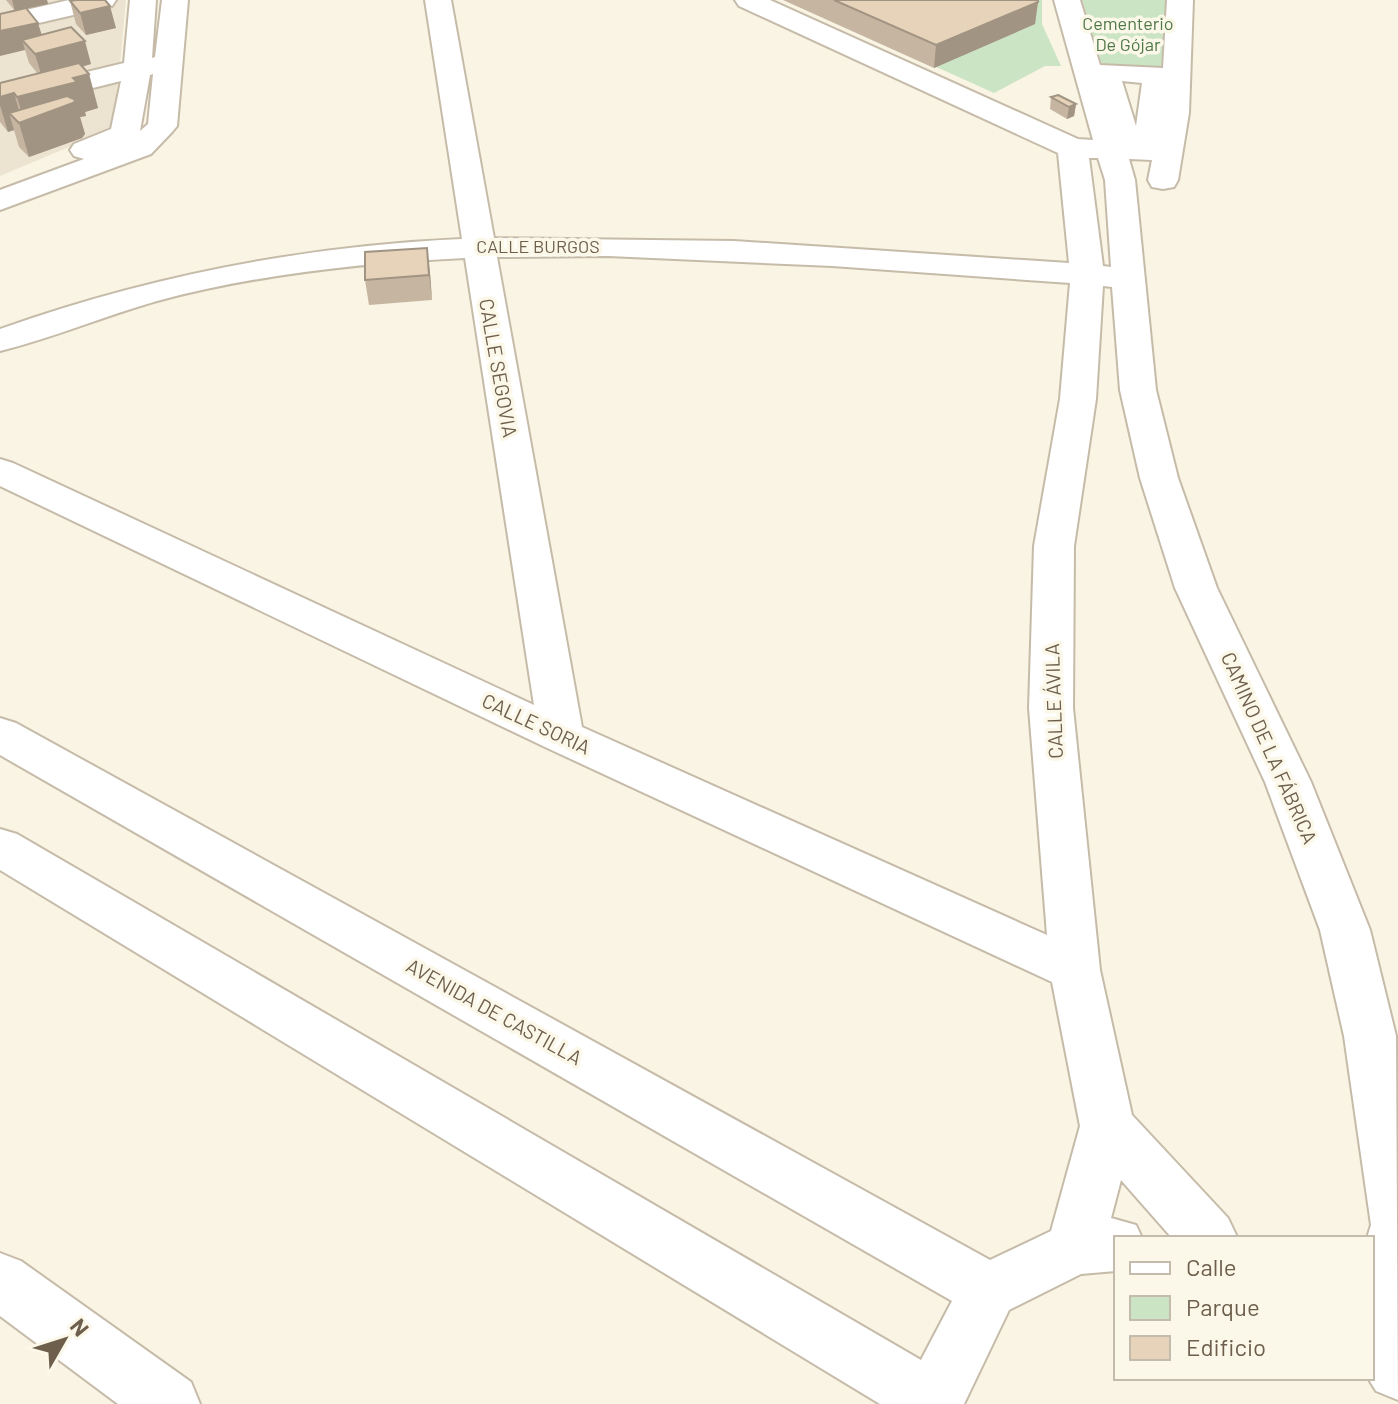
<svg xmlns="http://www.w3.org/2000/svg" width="1398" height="1404" font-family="Barlow,sans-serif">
	<rect width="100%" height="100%" fill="#f9f4e3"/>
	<path fill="#ece4d1" d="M0,0H126L114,128L0,176Z"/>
	<g fill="#cbe4c4">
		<path d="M788,0H1042V24L1061,66H1045L994,93Z"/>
		<path d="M1082,0H1166L1161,73L1103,68Z"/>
	</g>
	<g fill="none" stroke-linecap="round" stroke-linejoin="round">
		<g stroke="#c6bba9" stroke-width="4">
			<g id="minor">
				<path d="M69,0H116L112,6L0,32V16Z"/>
				<path d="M130,0H156L152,58L155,57L162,0H188L177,126L172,132L151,154L0,210V190L84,159L74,156L70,150L74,144L111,129L121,81L0,111V93L124,63ZM153,74L148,124L140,131L150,75Z"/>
				<path d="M425,0H451L494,238L734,241L1069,263L1058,153L739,6L735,0H770L1078,139L1093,140L1054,0H1080L1100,65L1163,68L1167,0H1193L1189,113L1178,180L1174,187L1163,189L1152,187L1148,180L1152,160L1129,159L1135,180L1156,390L1178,478L1217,588L1311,782L1370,930L1396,1036L1398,1400L1376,1391L1368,1378H1372V1238H1367L1371,1225L1344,1036L1320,930L1265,782L1175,588L1140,478L1120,390L1112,287L1103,286L1096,399L1074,546L1073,708L1100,970L1132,1115L1228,1218L1237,1237L1172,1238L1121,1180L1111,1218L1136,1225L1142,1238H1116V1271L1081,1274L1009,1310L964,1404H880L0,870V829L17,834L921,1360L952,1301L0,755V718L16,723L990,1260L1051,1231L1080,1126L1052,982L545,747L0,486V459L13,463L534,705L465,258C361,263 257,274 157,301C104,316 53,338 0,351V329C150,276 303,246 462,239ZM1122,81L1142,83L1136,126ZM1089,158H1098L1105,180L1111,267L1103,266ZM608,256L832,266L1070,283L1060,399L1034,546L1029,708L1047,935L582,727L497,257Z"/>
				<path d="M0,1253L21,1261L191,1382L200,1404H118L0,1316Z"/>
			</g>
		</g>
		<use href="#minor" fill="#fff" fill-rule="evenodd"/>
	</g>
	<g fill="#c6b5a0">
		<path d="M6,0H47L48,4L15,11Z"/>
		<path d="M783,0H1038L1035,24L934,68Z"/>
		<path d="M70,1L116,28L86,35L76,24Z"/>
		<path d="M0,14L42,35L91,64L82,67L89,74L98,108L85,112L86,116L80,117L85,134L82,138L29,157L19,147L14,130L8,132L0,122V83L38,74L29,63L25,50Z"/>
		<path d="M1051,97L1076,104L1074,116L1067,119L1050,109Z"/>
		<path d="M430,273L432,300L369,305L365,280Z"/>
	</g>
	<g fill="#a19482">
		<path d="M12,0H47L48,4L15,11Z"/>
		<path d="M1038,2L1035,24L934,68L936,45Z"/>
		<path d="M110,6L116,28L86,35L80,13Z"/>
		<path d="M38,23L45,45L22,40L25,50L0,56V31Z"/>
		<path d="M85,41L91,64L42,77L35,54Z"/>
		<path d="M89,74L98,108L85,112L86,116L80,117L85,134L82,138L29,157L19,123L9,113L14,130L8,132L0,105V97L14,93L22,121H24L17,97L73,78Z"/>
		<path d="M1076,104L1074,116L1067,119L1069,107Z"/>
		<path d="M427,248L430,273L432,300L429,275Z"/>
	</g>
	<g fill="#e6d3ba" stroke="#a19482" stroke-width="2">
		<path d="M76,0H105L110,6L80,13L70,1Z"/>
		<path d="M834,0H1038V2L936,45Z"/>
		<path d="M26,8L38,23L0,31V14Z"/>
		<path d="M71,27L85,41L35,54L22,40Z"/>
		<path d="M79,63L89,74L73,78L77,82L17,97L14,93L0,97V83Z"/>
		<path d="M1058,95L1076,104L1069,107L1051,97Z"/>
		<path d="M67,96L76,100L73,103L19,123L9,113Z"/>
		<path d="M427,248L429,275L365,280V252Z"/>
	</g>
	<g text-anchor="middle" stroke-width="7" stroke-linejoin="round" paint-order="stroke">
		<g font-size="18" fill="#4f7849" stroke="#fcf8e9">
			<text x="1128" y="30">Cementerio<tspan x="1128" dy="21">De Gójar</tspan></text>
		</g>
		<g font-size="18" fill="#6e5f4d" stroke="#fcf8e9">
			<text x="538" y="253">CALLE BURGOS</text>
		</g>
		<g font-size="20" fill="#6e5f4d" stroke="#fcf8e9">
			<text transform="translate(498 368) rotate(80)" y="7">CALLE SEGOVIA</text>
			<text transform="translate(1054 701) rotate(-92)" y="7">CALLE ÁVILA</text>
			<text transform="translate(536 724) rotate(25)" y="7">CALLE SORIA</text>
			<text transform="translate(1269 748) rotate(66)" y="7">CAMINO DE LA FÁBRICA</text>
			<text transform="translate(494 1012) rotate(29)" y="7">AVENIDA DE CASTILLA</text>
		</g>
	</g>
	<rect x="1114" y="1236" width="260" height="144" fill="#fcf8e9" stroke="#c3bbab" stroke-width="2"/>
	<rect x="1130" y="1262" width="40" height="12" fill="#ffffff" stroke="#c3bbab" stroke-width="2"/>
	<text x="1186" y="1276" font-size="24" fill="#6e5f4d">Calle</text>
	<rect x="1130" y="1296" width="40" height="24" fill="#cbe4c4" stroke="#c3bbab" stroke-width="2"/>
	<text x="1186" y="1316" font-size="24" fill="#6e5f4d">Parque</text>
	<rect x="1130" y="1336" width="40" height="24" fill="#e6d3ba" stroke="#c3bbab" stroke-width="2"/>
	<text x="1186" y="1356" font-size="24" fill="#6e5f4d">Edificio</text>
	<g transform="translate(64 1340) rotate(51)" stroke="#fcf8e9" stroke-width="6" paint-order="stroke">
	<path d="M0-6L14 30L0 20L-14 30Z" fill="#6e5f4d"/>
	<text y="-12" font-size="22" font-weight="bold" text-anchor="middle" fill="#6e5f4d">N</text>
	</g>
</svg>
